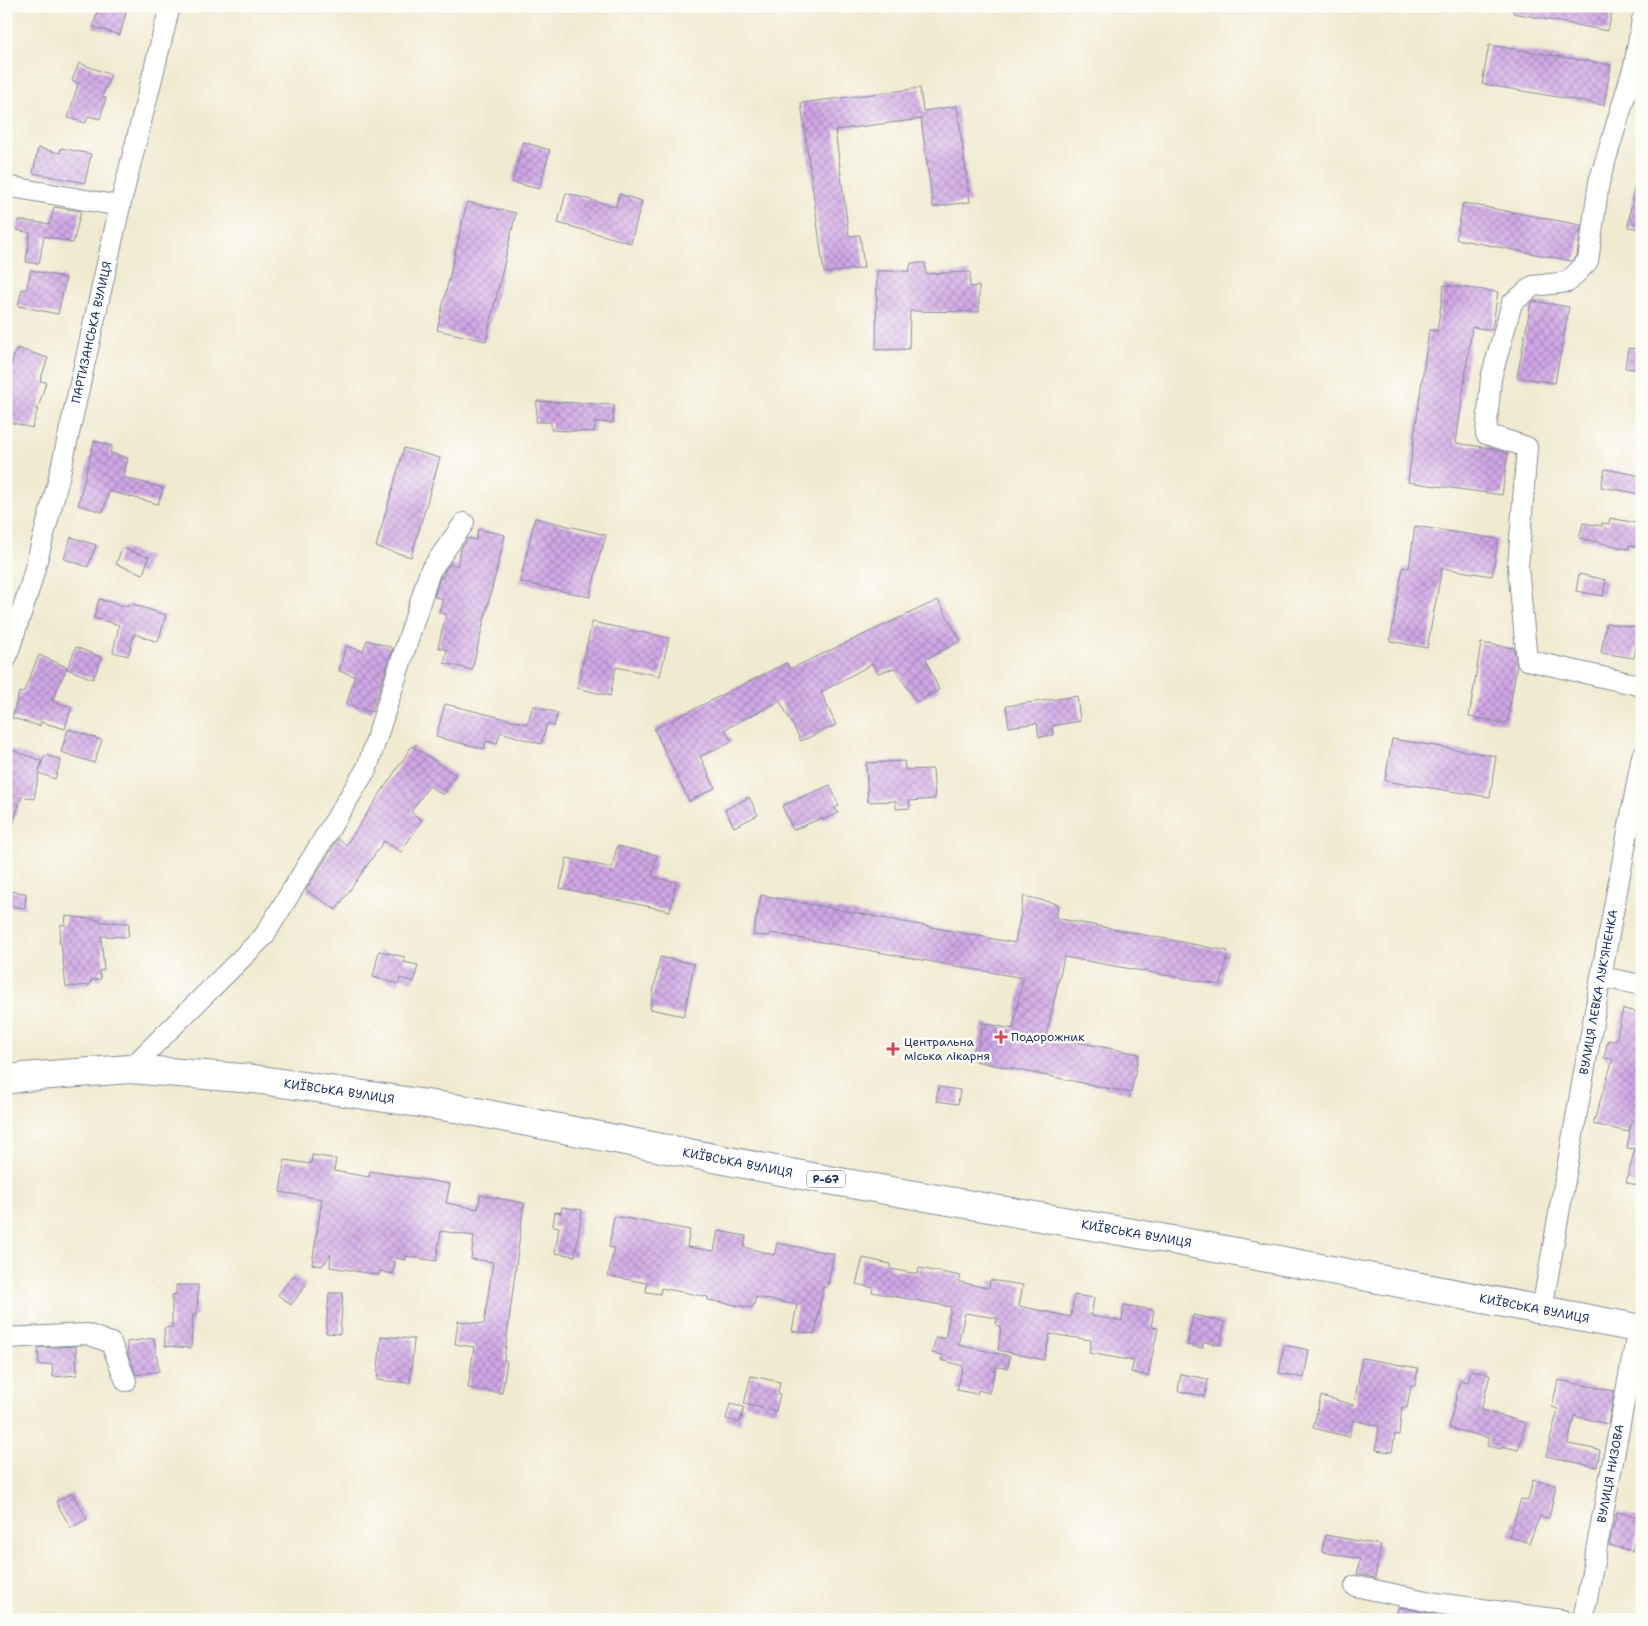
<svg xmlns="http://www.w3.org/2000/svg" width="1648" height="1626" font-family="'Shantell Sans',sans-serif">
	<defs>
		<pattern id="building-cross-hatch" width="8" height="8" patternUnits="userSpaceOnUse" patternTransform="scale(1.25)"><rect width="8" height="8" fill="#d1a8e6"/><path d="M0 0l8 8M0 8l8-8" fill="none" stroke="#a989be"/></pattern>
	</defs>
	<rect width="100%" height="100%" fill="#fdfcf7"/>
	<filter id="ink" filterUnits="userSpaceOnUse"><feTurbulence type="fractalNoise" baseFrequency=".02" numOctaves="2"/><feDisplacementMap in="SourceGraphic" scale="10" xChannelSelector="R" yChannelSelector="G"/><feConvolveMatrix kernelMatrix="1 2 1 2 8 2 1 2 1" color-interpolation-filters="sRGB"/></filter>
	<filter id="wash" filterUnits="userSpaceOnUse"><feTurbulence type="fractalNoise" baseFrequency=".0096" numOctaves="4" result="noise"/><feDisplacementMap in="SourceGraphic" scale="20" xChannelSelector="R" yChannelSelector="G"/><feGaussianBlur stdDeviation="1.12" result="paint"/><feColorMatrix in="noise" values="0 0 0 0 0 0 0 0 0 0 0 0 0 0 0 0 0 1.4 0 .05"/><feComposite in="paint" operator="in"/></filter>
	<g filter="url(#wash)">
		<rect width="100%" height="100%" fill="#f0ead0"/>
		<g id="blocks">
			<g fill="url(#building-cross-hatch)">
				<path d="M99,6H118L127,9L120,35L93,27Z"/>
				<path d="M1513,6H1613L1608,31L1513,13Z"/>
				<path d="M1489,45L1611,65L1604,105L1482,84Z"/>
				<path d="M79,63L111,75L102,97L106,98L100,119L88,116L86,123L68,118L78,83L72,81Z"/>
				<path d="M920,88L923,111L957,106L970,202L933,207L921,119L835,130L849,236L860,235L864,268L824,273L801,103Z"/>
				<path d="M523,142L550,150L539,189L512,182Z"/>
				<path d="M38,148L60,153L61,148L91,154L85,183L33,173Z"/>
				<path d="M1634,187L1642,188V229L1628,227Z"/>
				<path d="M566,193L616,207L619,194L642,201L631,243L558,223Z"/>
				<path d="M467,202L516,213L486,341L437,330Z"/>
				<path d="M1463,203L1581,225L1577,256L1572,261L1456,239Z"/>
				<path d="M54,207L81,211L73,243L44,236L39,264L26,262L30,233L17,230L19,220L50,224Z"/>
				<path d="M911,263H925L926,274L970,272V287L979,286V312L910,311L909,349L876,350L877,271H909Z"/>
				<path d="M31,270L66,278L58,314L18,306L22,289L26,290Z"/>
				<path d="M1444,285L1498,292L1492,330L1472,327L1456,443L1490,448L1508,454L1502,495L1408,482L1429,330L1437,331Z"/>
				<path d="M1534,301L1569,307L1555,383L1517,377L1531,303Z"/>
				<path d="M17,348L48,358L40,381L46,382L32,428L6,421V379Z"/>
				<path d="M1628,348L1642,350V370L1625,368Z"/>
				<path d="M537,401L614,405L613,423L595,422L594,432L551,430V422H536Z"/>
				<path d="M94,441L112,446L110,453L128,458L123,477L163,488L158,504L109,491L103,512L78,505Z"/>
				<path d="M404,448L440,458L411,557L376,547Z"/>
				<path d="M1605,469L1642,476V494L1601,487Z"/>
				<path d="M535,518L606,535L602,550H601L590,597L520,582Z"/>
				<path d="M1610,518L1642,524V548L1629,545V549L1579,538L1583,523L1602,526V523L1609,524Z"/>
				<path d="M1415,526L1498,539L1492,576L1442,568L1427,648L1390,641L1403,567L1409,568Z"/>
				<path d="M478,529L505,535L472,670L444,663L447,650L438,647L446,614L439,612L443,599L434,597L440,577L443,578L445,570L450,564L457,566L461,548L468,538L476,540Z"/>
				<path d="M71,537L96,545L88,567L64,559Z"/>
				<path d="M122,548L149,557L143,574L116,564Z"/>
				<path d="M1579,574L1606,580L1603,596L1576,591Z"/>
				<path d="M99,599L128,607L129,603L166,615L158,642L134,634L128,656L113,652L119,625L94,618Z"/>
				<path d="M938,600L961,641L926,659L939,690L916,702L895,668L878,673L872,664L821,692L836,725L801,741L780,701L725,729L732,742L700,756L715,788L689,801L654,729L786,663L790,669Z"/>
				<path d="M592,622L669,638L660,676L616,667L610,696L577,688Z"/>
				<path d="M1606,623L1639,628L1634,658L1601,653Z"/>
				<path d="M367,640L393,648L372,712L346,705L355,676L339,671L346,646L363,651Z"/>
				<path d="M1481,643L1514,648L1517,665L1507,723L1469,717Z"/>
				<path d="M76,647L102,658L93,679L67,669Z"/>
				<path d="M39,655L67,667L52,701L71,707L65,729L41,722L40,726L12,718L19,692L23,693Z"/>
				<path d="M1077,696L1080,721L1052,726L1053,735L1039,737L1037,723L1009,727L1006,706Z"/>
				<path d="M445,704L527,724L533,706L558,713L554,726L547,724L541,744L500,732L497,744L486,741L484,749L436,737Z"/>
				<path d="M68,729L102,740L94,763L61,752Z"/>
				<path d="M1392,739L1496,756L1490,797L1385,781Z"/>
				<path d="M412,746L456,775L443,795L429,786L411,812L422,820L401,852L384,841L336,910L306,890L338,839L346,845Z"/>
				<path d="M6,748L42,761L39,771L45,755L61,760L55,779L39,773L34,799L22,796L9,835H6Z"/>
				<path d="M904,761L905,770L933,769L935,799L909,801L910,808L896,809V801L868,802L866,763Z"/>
				<path d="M830,785L839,806L835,808L838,813L823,820L822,818L793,830L782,806Z"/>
				<path d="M749,797L758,815L734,827L725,810Z"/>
				<path d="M617,846L657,855L652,877L676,882L670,911L560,888L567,858L612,868Z"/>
				<path d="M6,891L26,893L25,908L6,906Z"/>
				<path d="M761,895L1015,943L1024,896L1058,904L1056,918L1228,951L1221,985L1064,957L1046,1036L1139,1054L1131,1093L975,1061L983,1023L1013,1029L1023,978L771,933L770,936L753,935Z"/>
				<path d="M66,916L101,920V922L129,923L128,937L101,936L104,970L99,971L101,979L91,980L90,985L66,987L61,943H59L61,924L65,925Z"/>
				<path d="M379,951L405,957L404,962L418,965L414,982L400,978L399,984L373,977Z"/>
				<path d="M660,957L694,964L684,1016L650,1009Z"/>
				<path d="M1623,1009L1642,1013V1083L1635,1107L1642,1108V1187L1626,1182L1635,1149L1627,1148L1632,1120L1628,1132L1593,1124L1613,1059L1604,1058L1608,1040L1616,1041Z"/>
				<path d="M939,1087L960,1090L958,1104L936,1101Z"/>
				<path d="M312,1155L336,1159L334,1171L369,1177L370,1171L450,1184L446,1203L478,1209L480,1195L524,1203L504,1360L507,1361L502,1393L468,1388L474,1347L455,1344L458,1321L484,1324L493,1262L471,1259L474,1236L441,1231L436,1261L406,1256V1260L396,1258L393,1274L380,1271L379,1275L330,1267L331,1254L322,1266L312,1264L322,1199L280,1192L285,1160L311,1164Z"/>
				<path d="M562,1207L582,1210L575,1256L555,1253L559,1227L553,1226L555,1212L561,1213Z"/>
				<path d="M614,1216L690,1230L687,1247L714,1251L718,1231L746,1236L744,1247L774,1255L777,1243L834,1254L827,1288L823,1287L815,1334L792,1331L797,1305L756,1297L753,1308L708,1300V1297L661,1288L660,1294L646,1292L647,1283L608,1276L614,1248L609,1247Z"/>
				<path d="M863,1258L891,1264L890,1269L918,1274L919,1268L961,1276L959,1282L989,1288L990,1280L1023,1285L1019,1306L1071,1317L1074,1295L1094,1298L1091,1316L1122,1321L1124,1305L1154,1310L1151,1327L1158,1328L1148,1376L1131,1372L1134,1361L1089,1353L1091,1340L1050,1334L1044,1360L998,1350L1001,1326L996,1325L997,1318L965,1313L958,1345L1010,1356L1008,1368L996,1367L989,1393L978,1390L977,1394L957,1390L963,1366L941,1360L943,1355L932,1353L936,1337L945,1339L951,1307L872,1292L873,1288L856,1284Z"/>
				<path d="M294,1275L306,1285L291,1305L278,1295Z"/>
				<path d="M176,1285H198L197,1315H193L191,1348L165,1346L164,1328L172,1327V1295H176Z"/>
				<path d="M329,1293H343L340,1334L326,1333Z"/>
				<path d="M1193,1315L1225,1322L1220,1345L1204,1342L1202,1348L1187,1345Z"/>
				<path d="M381,1336L414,1339L410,1383L377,1380Z"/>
				<path d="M154,1338L159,1371L136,1375L128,1354L127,1342Z"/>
				<path d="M1284,1345L1309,1350L1304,1378L1279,1373Z"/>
				<path d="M76,1346L77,1375L53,1377L52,1364L39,1365L38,1348Z"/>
				<path d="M1362,1358L1418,1368L1415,1386H1411L1407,1408L1402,1407L1399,1435L1395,1434L1392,1452L1376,1450L1379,1426L1353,1420L1349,1437L1313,1428L1321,1396L1354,1405Z"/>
				<path d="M1471,1370L1490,1375L1481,1410L1526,1423L1518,1450L1502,1446V1449L1487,1446L1489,1438L1449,1428L1460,1380L1468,1382Z"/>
				<path d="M1181,1374L1208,1379L1205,1396L1178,1391Z"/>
				<path d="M751,1376L780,1382L778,1393L780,1394L776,1411L744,1404Z"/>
				<path d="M1558,1380L1614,1391L1608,1424L1574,1416L1568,1444L1600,1450L1597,1467L1546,1456L1558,1409L1552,1407Z"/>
				<path d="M730,1404L744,1407L740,1423L726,1419Z"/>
				<path d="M1533,1480L1555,1485V1491L1549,1518L1540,1516L1529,1543L1509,1536L1521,1499L1528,1500Z"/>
				<path d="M72,1493L87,1519L71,1528L56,1502Z"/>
				<path d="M1617,1512L1642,1518V1534L1637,1532L1632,1551L1609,1545Z"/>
				<path d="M1325,1535L1381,1545L1375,1578L1357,1574L1360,1559L1322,1552Z"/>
				<path d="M1398,1607L1448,1617V1620H1395Z"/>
			</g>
		</g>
	</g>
	<g filter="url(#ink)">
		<use href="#blocks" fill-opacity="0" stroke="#868c97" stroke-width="1"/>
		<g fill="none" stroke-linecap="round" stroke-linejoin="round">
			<g stroke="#868c97" stroke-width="22">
				<g id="street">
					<path d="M1642,20L1634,66L1599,182L1588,261L1568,282L1533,286L1512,303L1491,378L1486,434L1527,447L1518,567L1527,660L1642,686"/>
					<path d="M6,186L120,206"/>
					<path id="s1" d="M6,659L31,583L58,482L120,206L170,6"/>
					<path d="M1601,977L1642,985"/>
					<path d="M130,1069L264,936L367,768L430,571L464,523"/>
					<path id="s2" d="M1542,1309L1601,977L1642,756"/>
					<path d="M6,1338L87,1334L111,1343L126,1381"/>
					<path d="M1355,1586L1436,1603L1562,1620"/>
					<path id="s3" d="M1583,1620L1638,1328"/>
				</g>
			</g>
			<g stroke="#868c97" stroke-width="30">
				<g id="primary">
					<path id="s4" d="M6,1080L24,1077L130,1069L254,1079L461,1109L817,1178L1178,1241L1642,1329"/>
				</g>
			</g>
			<use href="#street" stroke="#fff" stroke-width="20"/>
			<use href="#primary" stroke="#fff" stroke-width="28"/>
		</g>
	</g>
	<g fill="#d1495b" stroke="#fdfcf7" stroke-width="2">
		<path d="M998.5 1029.5h5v5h5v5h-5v5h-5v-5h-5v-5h5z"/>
		<path d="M890.5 1041.5h5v5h5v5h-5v5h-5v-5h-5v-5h5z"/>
	</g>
	<g text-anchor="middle" stroke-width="5" stroke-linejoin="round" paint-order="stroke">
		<rect fill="#fdfcf7" stroke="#5f6c8c" stroke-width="1" x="807" y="1170.5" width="38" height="17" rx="4"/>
		<g font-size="11" font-weight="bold" fill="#1b2f5e">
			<text x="826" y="1183">Р-67</text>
		</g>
		<g font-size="12" fill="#1b2f5e" stroke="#fdfcf7">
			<text dy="4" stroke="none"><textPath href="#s1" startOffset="338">ПАРТИЗАНСЬКА ВУЛИЦЯ</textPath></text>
			<text dy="4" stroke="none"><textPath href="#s2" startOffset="322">ВУЛИЦЯ ЛЕВКА ЛУК'ЯНЕНКА</textPath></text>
			<text dy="4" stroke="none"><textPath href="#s4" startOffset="335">КИЇВСЬКА ВУЛИЦЯ</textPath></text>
			<text dy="4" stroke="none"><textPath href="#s4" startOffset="740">КИЇВСЬКА ВУЛИЦЯ</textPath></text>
			<text dy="4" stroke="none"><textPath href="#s4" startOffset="1145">КИЇВСЬКА ВУЛИЦЯ</textPath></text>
			<text dy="4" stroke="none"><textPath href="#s4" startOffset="1550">КИЇВСЬКА ВУЛИЦЯ</textPath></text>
			<text dy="4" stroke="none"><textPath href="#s3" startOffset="149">ВУЛИЦЯ НИЗОВА</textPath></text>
		</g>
		<g font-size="12" fill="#1b2f5e" stroke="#fdfcf7" text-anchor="start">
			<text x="1011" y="1041">Подорожник</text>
			<text x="904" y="1046">Центральна<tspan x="904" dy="14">міська лікарня</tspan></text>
		</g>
	</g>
	<rect width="1648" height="1626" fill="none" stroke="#fdfcf7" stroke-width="25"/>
</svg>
